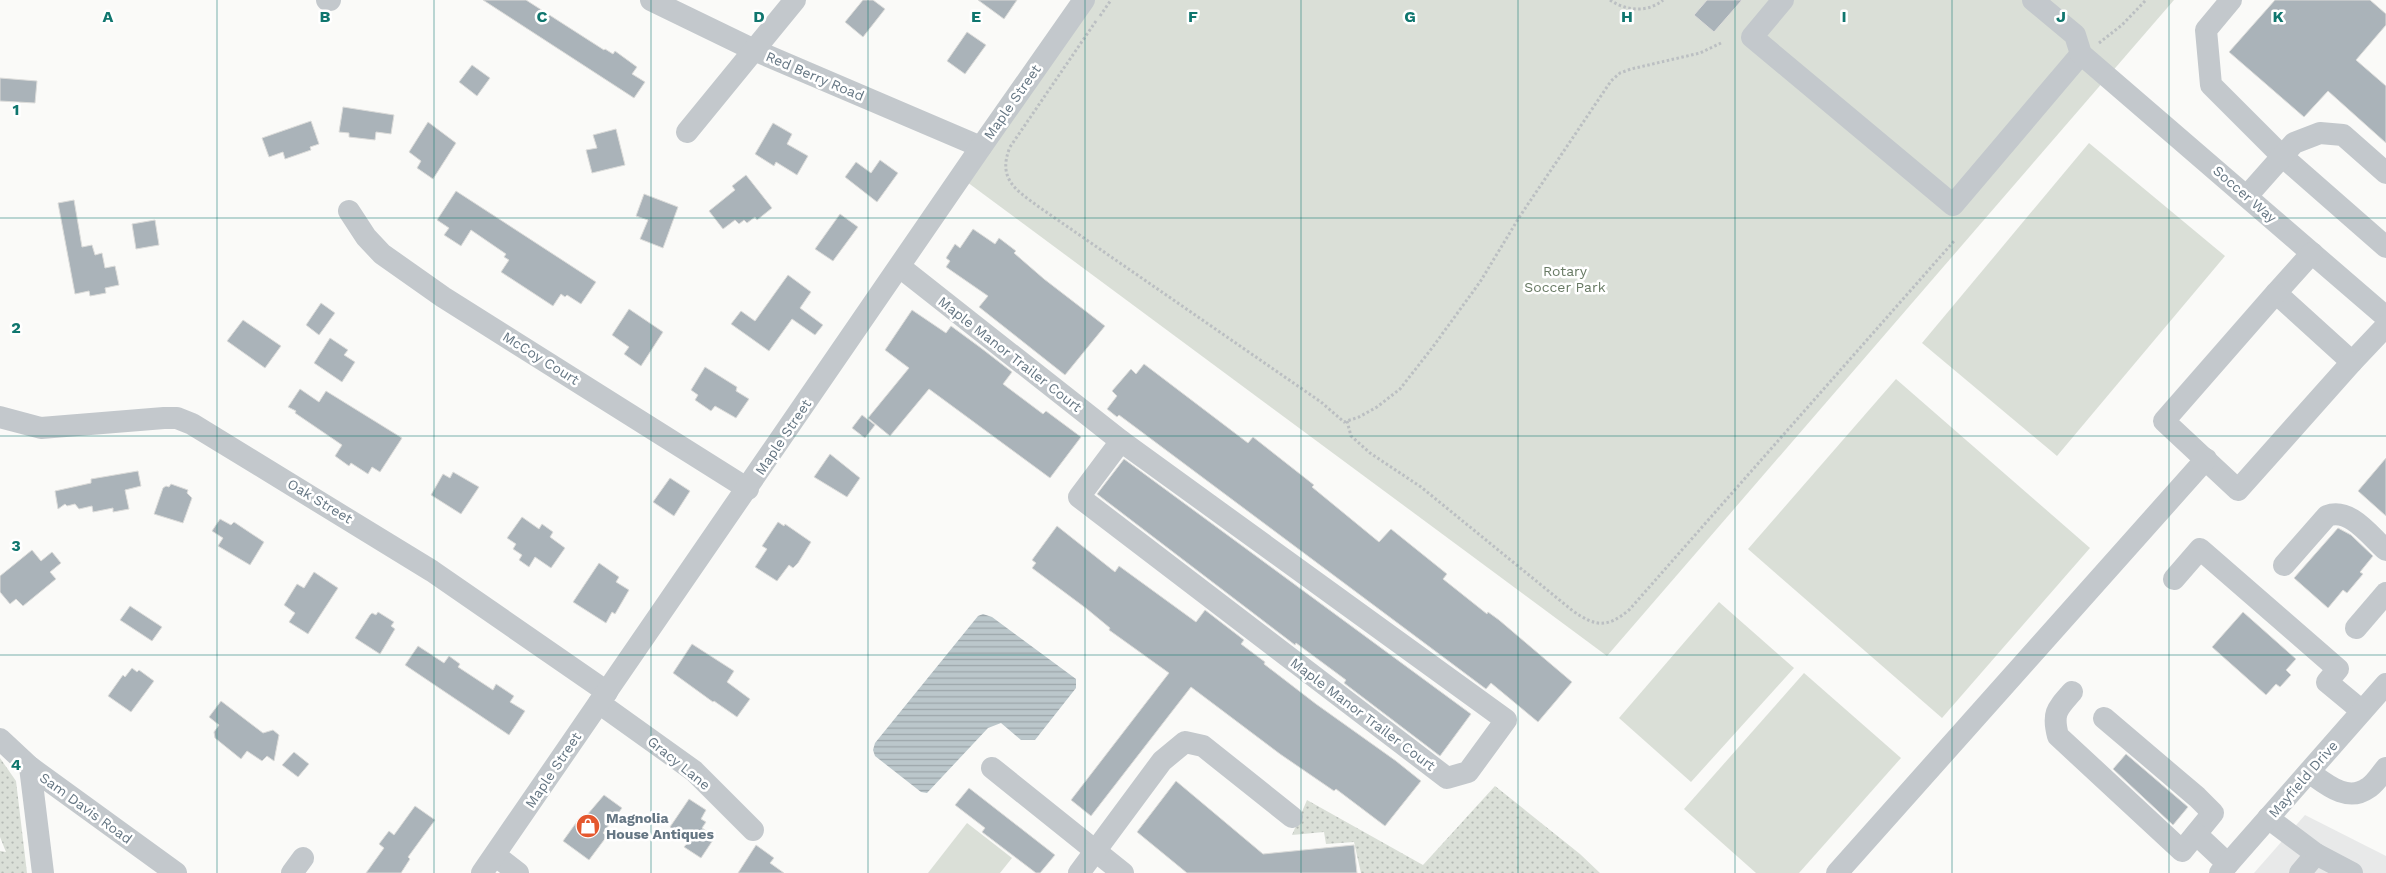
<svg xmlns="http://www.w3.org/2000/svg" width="2386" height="873" font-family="'Work Sans',sans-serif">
	<defs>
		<pattern id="grass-dots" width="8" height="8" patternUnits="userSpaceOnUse" patternTransform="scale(1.25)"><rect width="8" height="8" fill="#dadfd7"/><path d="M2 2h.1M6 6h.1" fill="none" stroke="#b4b9b4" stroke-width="1.8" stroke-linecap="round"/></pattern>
		<pattern id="water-rules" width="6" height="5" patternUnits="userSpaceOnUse" patternTransform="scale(1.25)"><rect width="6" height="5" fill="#bbc7cb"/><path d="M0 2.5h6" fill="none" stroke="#9ca6aa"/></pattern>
	</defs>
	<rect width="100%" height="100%" fill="#fafaf8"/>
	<path fill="#e8e9e9" d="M2305,815L2386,856V873H2254Z"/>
	<g fill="url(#grass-dots)">
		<path d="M0,758L16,781L27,873H0V851L6,852L0,837Z"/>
		<path d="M1495,786L1580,854L1600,873H1361L1354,842L1326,844L1324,832L1292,835L1307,800L1423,865Z"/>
	</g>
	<g fill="#dadfd7">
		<path d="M1093,0H2174L1607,656L967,182Z"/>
		<path d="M2089,143L2225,256L2057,456L1922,343Z"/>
		<path d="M1896,379L2090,548L1942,718L1748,549Z"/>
		<path d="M1719,602L1794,668L1691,782L1619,718Z"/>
		<path d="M1804,673L1901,758L1799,873H1756L1684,809Z"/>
		<path d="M967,823L1012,858L1000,873H928Z"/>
	</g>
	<path fill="url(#water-rules)" d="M983,614L992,617L1076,679V688L1035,740H1021L1001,723L988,728L927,793L921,792L875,756L873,750L875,743L978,616Z"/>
	<g fill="#aab3b9" stroke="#dcdcda">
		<path d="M483,0H526L604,50L605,49L613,54L615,51L637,67L632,74L645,82L634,98Z"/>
		<path d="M863,0H873L885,9L863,37L845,22Z"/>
		<path d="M978,0H1017L1004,19Z"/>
		<path d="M1707,0H1742L1714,32L1694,15Z"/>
		<path d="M2275,0H2370L2386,14V25L2356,60L2386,86V143L2328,91L2304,117L2229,52Z"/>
		<path d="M967,32L986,45L965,74L947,61Z"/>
		<path d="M472,65L490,78L477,96L459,82Z"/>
		<path d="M0,78L37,81L35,103L0,101Z"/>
		<path d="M343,107L394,115L391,134L376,132L375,140L349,137V133L339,132Z"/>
		<path d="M311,121L319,144L310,147L311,150L285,159L283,152L269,157L262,138Z"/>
		<path d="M428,122L456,143L433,179L417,168L421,161L409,152Z"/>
		<path d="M773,123L792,134L787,144L808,156L797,175L776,162L774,166L755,154Z"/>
		<path d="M616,129L625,165L592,173L586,150L597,148L593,135Z"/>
		<path d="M880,160L898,173L877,202L845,177L856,162L871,173Z"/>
		<path d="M746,175L772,208L757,220L755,217L747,223L744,220L739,224L735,220L723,229L709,211L735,190L732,186Z"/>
		<path d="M456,191L596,282L581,304L567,295L565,297L561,294L553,306L501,272L509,260L504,257L506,254L471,230L461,246L444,235L449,228L437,220Z"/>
		<path d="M644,194L678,207L663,248L640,239L648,220L636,216Z"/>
		<path d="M74,200L82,247L92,245L95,255L102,253L105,268L115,266L119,285L105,288L106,293L90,296L89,291L75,294L58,203Z"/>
		<path d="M840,214L858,227L833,261L815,249Z"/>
		<path d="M155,220L159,245L136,249L132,224Z"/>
		<path d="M973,229L995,244L999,238L1016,251L1014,253L1044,279L1105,326L1065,375L979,307L988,296L946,267L950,261L946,258L955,244L960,248Z"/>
		<path d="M788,275L811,292L800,308L823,325L815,335L792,319L769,351L731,324L741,311L755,321Z"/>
		<path d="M321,303L335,313L319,335L306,325Z"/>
		<path d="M629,309L663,332L641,366L624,354L629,347L612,335Z"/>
		<path d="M912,310L946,333L951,326L981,348L1012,372L1003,384L1043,414L1046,411L1081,437L1050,478L929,389L890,436L868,418L909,368L885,350Z"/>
		<path d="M243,320L281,346L265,368L227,341Z"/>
		<path d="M330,338L348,350L344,355L355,362L342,382L314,363Z"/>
		<path d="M1144,364L1248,443L1253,437L1314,485L1312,487L1379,542L1391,529L1447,574L1443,579L1487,614L1488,612L1499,620L1572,682L1538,722L1491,683L1486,689L1119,415L1117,417L1107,409L1117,396L1112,391L1131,369L1136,374Z"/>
		<path d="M705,367L737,387L736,391L749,399L736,418L715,406L711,411L695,400L698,395L691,390Z"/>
		<path d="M300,389L319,402L326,391L402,438L380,472L372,467L368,474L351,463L349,466L335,456L342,445L295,413L296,411L288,407Z"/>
		<path d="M862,415L875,425L865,438L852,428Z"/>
		<path d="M830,454L860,478L847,497L814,477Z"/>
		<path d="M2386,458V516L2358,491Z"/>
		<path d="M1124,459L1471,714L1440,756L1344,683L1346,680L1296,643L1295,645L1097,494Z"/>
		<path d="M138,471L141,486L125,490L129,509L113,512V508L93,512L92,506L79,509L75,504L67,506L65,504L58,509L55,491L91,483V479Z"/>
		<path d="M453,472L479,487L461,514L431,495L443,474L450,478Z"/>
		<path d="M670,478L690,491L674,516L653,502Z"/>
		<path d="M171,484L188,490L187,493L192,498L183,523L154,514L163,488L166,486L169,487Z"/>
		<path d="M522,517L539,529L542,524L553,532L550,537L565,548L551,568L535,557L529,567L519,560L522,555L513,549L516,544L507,538Z"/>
		<path d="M220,519L231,525L234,522L264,542L250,565L218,546L223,538L212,531Z"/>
		<path d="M778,522L784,526L785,524L811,542L798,563L793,568L789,565L777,581L755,567L767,549L762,546Z"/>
		<path d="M1057,526L1115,572L1119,566L1196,622L1205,610L1244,640L1241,644L1265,662L1264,664L1316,704L1396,761L1421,781L1385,826L1336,789L1334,791L1280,754L1191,687L1091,816L1071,800L1169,673L1109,630L1110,628L1087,609L1032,568L1036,563L1032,560Z"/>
		<path d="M2338,528L2351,535L2373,556L2360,572L2363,574L2347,593L2343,590L2328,608L2294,578Z"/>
		<path d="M32,550L41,561L52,552L61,563L50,572L56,579L23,606L16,599L10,604L0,592V576Z"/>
		<path d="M599,563L619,577L616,582L629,590L615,614L612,612L606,623L573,602Z"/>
		<path d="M314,572L338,588L308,634L289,622L295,613L284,605L297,584L304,588Z"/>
		<path d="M130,606L162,627L152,641L120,620Z"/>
		<path d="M378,612L394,622L391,626L395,629L380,654L355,638L370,615L372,613L376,615Z"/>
		<path d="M2243,612L2296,659L2286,670L2291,675L2280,687L2276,684L2266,695L2212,647Z"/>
		<path d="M692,644L734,671L727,682L750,699L737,717L714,701L713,702L673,673Z"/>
		<path d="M418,646L444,663L449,656L460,664L458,667L493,690L496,684L514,696L510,702L525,711L509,735L405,665Z"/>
		<path d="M132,668L137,672L139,670L154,681L131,712L108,696L123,675L125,677Z"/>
		<path d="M221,701L263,733L273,730L279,735L274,761L267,756L262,761L247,751L241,759L215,738L214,732L219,725L209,717Z"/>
		<path d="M294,752L309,764L298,777L282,765Z"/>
		<path d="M2126,754L2188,807L2173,825L2113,769Z"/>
		<path d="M1176,781L1263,854L1354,845L1357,873H1187L1137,832Z"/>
		<path d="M969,788L1055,855L1040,873H1036L982,832L985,828L955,805Z"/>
		<path d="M604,795L622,808L603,833L607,836L589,860L563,841L581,816L587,815Z"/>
		<path d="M689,799L706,810L701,819L706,822L702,828L715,837L701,858L684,847L689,841L670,827Z"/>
		<path d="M415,806L435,820L408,857L410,859L401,873H366L384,848L379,844L389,831L394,835Z"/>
		<path d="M756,845L774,858L770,863L784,873H738Z"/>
	</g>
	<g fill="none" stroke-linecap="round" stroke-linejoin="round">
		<g stroke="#bbbfc2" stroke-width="3" stroke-dasharray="2.5 2.5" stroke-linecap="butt">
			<path d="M1610,0C1626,11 1648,13 1663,0"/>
			<path d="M1100,16L1111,0"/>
			<path d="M1096,21L1010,147C997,179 1016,190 1039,207L1321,402L1344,422L1359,417L1377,407L1400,389L1432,348L1480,282L1520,216L1611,81L1620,73L1631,69L1700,53L1721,43"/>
			<path d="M2099,43L2122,25L2146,0"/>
			<path d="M1347,421L1351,436L1370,453L1421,487L1573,611C1596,627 1607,628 1629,610L1955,240"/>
		</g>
		<g stroke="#c3c8cc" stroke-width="22">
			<path d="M327,0H330"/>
			<path d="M651,0L754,50L981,147"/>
			<path d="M1783,0L1752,37L1953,205L2081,54"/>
			<path d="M2033,0L2075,35L2081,54L2386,317"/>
			<path d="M2231,0L2206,30L2211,85L2282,156L2386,247"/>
			<path d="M687,132L795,0"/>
			<path d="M2247,196L2294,143L2320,133L2343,135L2386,173"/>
			<path d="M349,211L366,237L382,254L443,297L748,489"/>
			<path d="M2312,253L2276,293L2352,362L2386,326"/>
			<path d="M900,267L1121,441"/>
			<path d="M2276,293L2164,421L2238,490L2352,362"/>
			<path d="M0,417L41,428L164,418H177L192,424L432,571L607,692"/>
			<path d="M1121,441L1506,720L1468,772L1447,778L1079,497Z"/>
			<path d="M2284,565L2327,516C2350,507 2370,536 2386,550"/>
			<path d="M2174,579L2200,549L2338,669L2327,682L2362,711"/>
			<path d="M2356,628L2386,593"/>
			<path d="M2072,692C2057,709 2052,713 2058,736L2182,851L2213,813L2197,797L2104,718"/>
			<path d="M599,703L694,771L753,830"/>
			<path d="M0,739L30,767L176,873"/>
			<path d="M30,767L43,873"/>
			<path d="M992,768L1123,873"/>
			<path d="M2309,772C2326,784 2347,803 2368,788C2375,784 2381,774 2386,768"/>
			<path d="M2268,818L2316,854L2300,873"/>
			<path d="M2196,834L2228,864"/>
			<path d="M2316,854L2352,873"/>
			<path d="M495,855L518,873"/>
			<path d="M292,873L303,858"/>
			<path d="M482,873L981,147L1084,0"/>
			<path d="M1079,873L1162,761L1185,742L1203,746L1292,817"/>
			<path d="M1837,873L2206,459"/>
			<path d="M2220,873L2386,684"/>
		</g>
	</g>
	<path fill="none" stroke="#0f766e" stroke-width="1" stroke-opacity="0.55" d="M217,0V873M434,0V873M651,0V873M868,0V873M1085,0V873M1301,0V873M1518,0V873M1735,0V873M1952,0V873M2169,0V873M0,218H2386M0,436H2386M0,655H2386"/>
	<defs>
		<g id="shop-disc" transform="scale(1.25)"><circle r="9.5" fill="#e4572e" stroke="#fff"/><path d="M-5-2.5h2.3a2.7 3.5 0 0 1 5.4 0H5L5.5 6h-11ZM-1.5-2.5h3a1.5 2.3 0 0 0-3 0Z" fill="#fff"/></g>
	</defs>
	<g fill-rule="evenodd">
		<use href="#shop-disc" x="588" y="826"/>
	</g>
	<g text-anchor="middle" stroke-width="5" stroke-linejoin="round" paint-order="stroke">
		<g font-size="14" fill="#657683" stroke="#fff">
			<text transform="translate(815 76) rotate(23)" y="5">Red Berry Road</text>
			<text transform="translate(1012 102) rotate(-55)" y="5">Maple Street</text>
			<text transform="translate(2245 194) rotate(41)" y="5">Soccer Way</text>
			<text transform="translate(1010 354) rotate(38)" y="5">Maple Manor Trailer Court</text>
			<text transform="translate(541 358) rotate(32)" y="5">McCoy Court</text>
			<text transform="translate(783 437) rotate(-56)" y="5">Maple Street</text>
			<text transform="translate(320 501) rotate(31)" y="5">Oak Street</text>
			<text transform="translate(1363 714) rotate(37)" y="5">Maple Manor Trailer Court</text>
			<text transform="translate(679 763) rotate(39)" y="5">Gracy Lane</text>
			<text transform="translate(553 770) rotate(-56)" y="5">Maple Street</text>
			<text transform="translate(2303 779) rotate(-49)" y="5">Mayfield Drive</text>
			<text transform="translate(86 808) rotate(36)" y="5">Sam Davis Road</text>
		</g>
		<g font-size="14" fill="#687a64" stroke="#fff">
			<text x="1565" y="276">Rotary<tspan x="1565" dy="16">Soccer Park</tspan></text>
		</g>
		<g font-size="14" font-weight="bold" fill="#657683" stroke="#fff" text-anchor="start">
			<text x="606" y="823">Magnolia<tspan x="606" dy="16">House Antiques</tspan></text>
		</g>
	</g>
	<g font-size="16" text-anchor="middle" font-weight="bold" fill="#0f766e" stroke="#fff" stroke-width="5" stroke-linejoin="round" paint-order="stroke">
		<text x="108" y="22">A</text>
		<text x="325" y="22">B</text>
		<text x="542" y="22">C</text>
		<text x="759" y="22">D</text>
		<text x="976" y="22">E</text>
		<text x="1193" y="22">F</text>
		<text x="1410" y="22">G</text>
		<text x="1627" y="22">H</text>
		<text x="1844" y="22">I</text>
		<text x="2061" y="22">J</text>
		<text x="2278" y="22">K</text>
		<text x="16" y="115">1</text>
		<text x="16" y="333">2</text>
		<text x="16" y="551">3</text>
		<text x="16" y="770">4</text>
	</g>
</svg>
